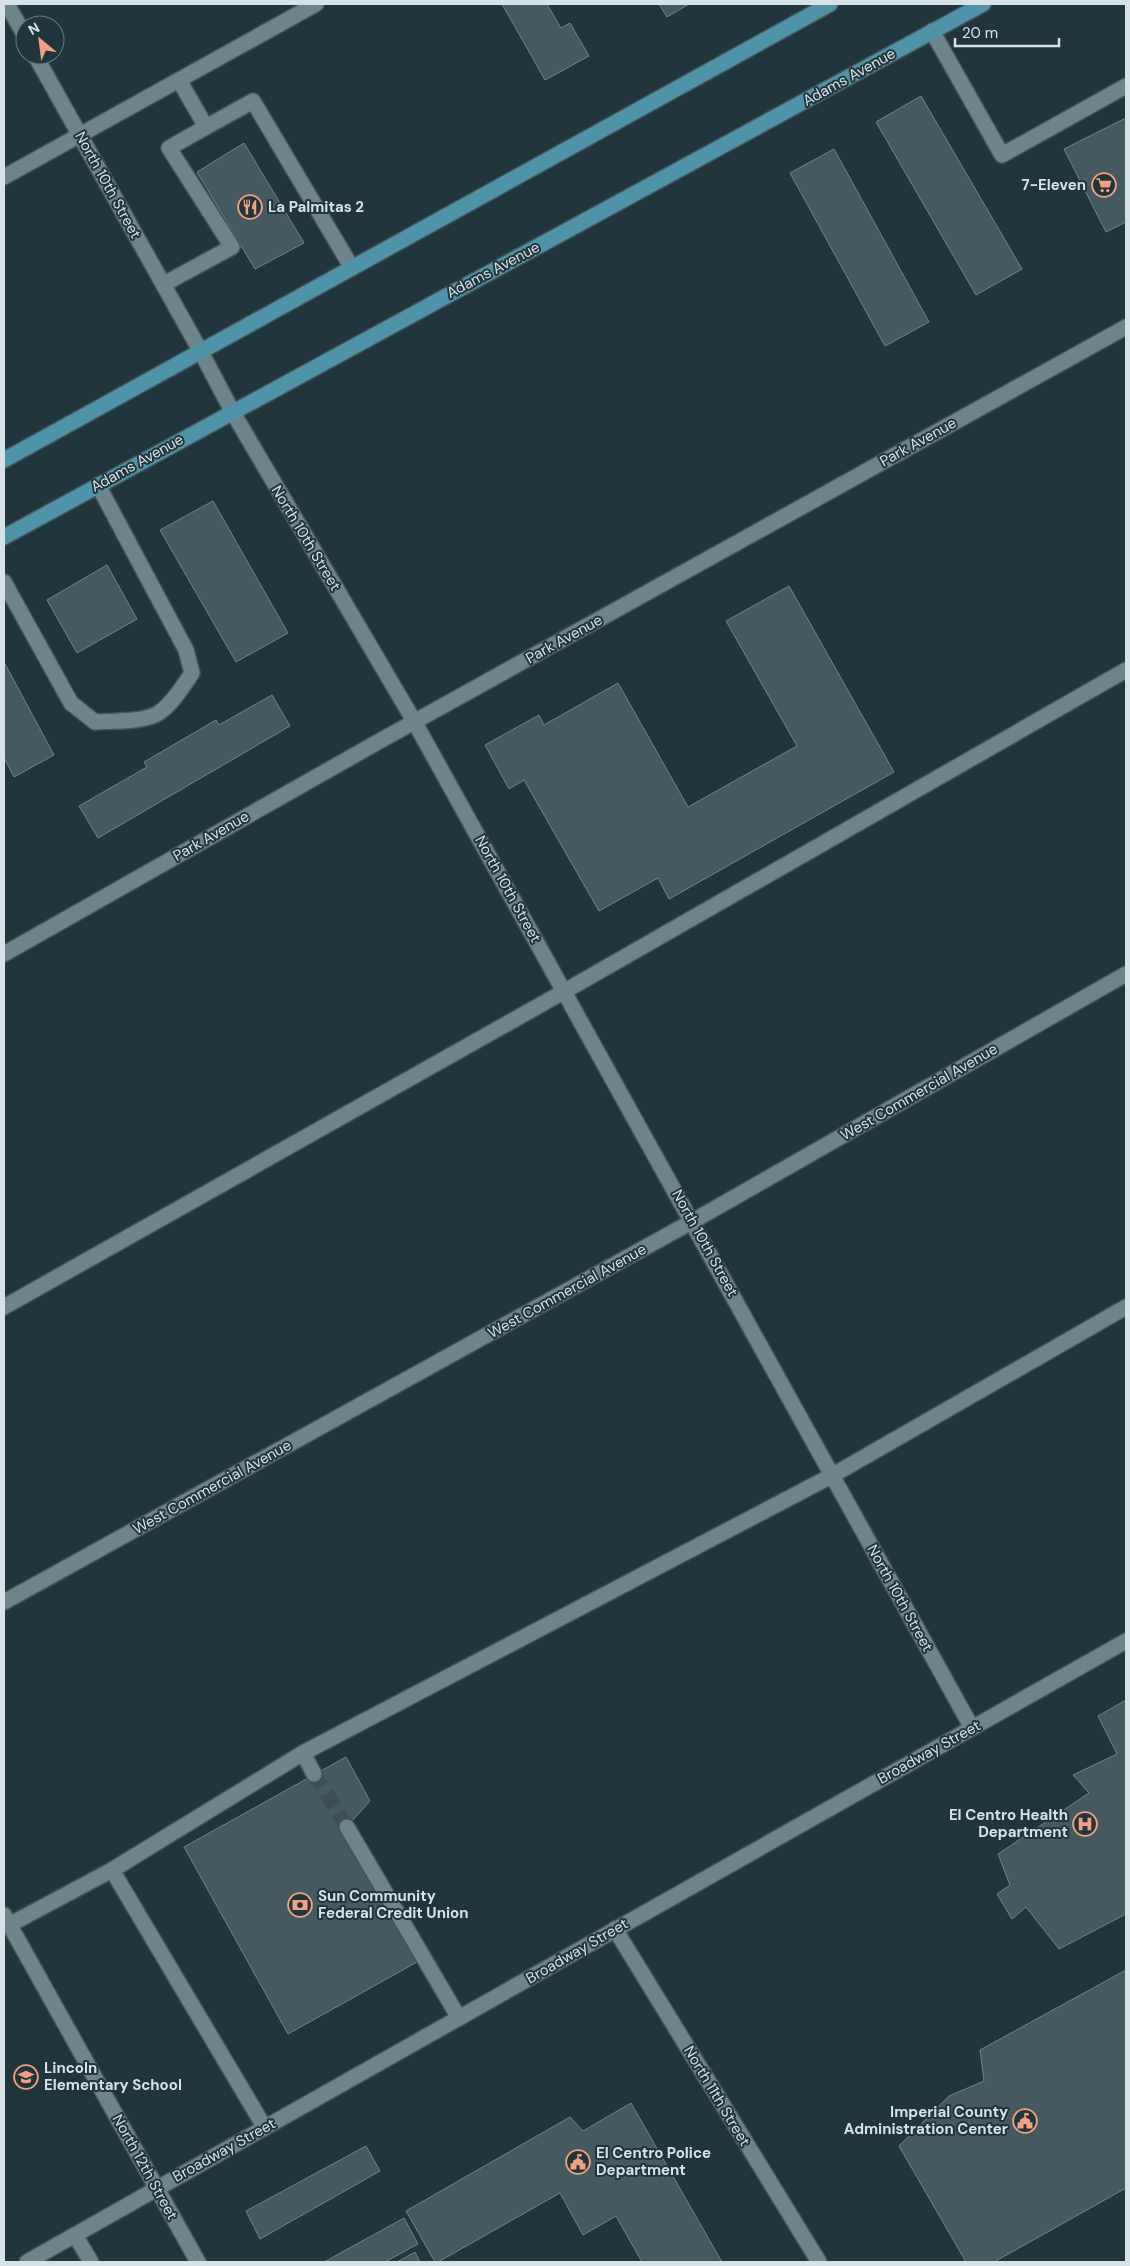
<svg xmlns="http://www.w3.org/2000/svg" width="1130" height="2266" font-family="'DM Sans',sans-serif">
	<rect width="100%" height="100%" fill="#21353c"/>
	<g fill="#455961" stroke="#6e848c">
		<path d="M502,4H547L561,28L570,23L589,56L545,80Z"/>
		<path d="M659,4H689L667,17Z"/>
		<path d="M921,96L1022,269L976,295L876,122Z"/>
		<path d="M1126,118V222L1106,232L1064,149Z"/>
		<path d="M244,143L304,243L255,269L197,172Z"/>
		<path d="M834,149L929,322L885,346L790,173Z"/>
		<path d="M213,501L288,633L236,662L160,530Z"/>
		<path d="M107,565L137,619L77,653L47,600Z"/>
		<path d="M789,586L894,772L669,899L658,878L599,911L524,780L509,789L485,745L539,715L544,725L618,683L688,807L797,746L726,621Z"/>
		<path d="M4,662L54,755L14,777L4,758Z"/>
		<path d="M272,695L290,726L98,838L79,806L147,767L144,762L216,720L219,725Z"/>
		<path d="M1126,1700V1914L1059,1949L1026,1907L1012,1919L997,1894L1010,1885L998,1854L1089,1793L1073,1775L1117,1754L1098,1716Z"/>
		<path d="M346,1757L370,1801L343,1831L417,1962L288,2034L184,1847Z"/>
		<path d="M1126,1970V2188L994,2262H966L899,2146L949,2096L984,2081L980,2050Z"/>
		<path d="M631,2103L722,2262H642L616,2216L583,2235L560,2193L438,2262H435L406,2211L570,2117L583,2131Z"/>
		<path d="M366,2146L380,2171L260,2239L246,2211Z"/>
		<path d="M404,2218L418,2244L385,2262H324Z"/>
		<path d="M415,2252L420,2262H397Z"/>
	</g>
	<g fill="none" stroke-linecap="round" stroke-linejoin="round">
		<path stroke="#3c4f56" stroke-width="15" stroke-dasharray="15 8" stroke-linecap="butt" d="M314,1774L347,1827"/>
		<g stroke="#425359" stroke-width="18">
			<g id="minor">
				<path d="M7,4L25,36"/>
				<path d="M932,31L1002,155L1126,86"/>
				<path d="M35,55L201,352L232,411L414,721L972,1728"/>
				<path d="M179,80L206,127L253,101L352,268"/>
				<path d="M4,177L316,4"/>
				<path d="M164,284L232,247L169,148L206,127"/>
				<path d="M4,582L71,703L95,722C113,721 142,722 157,714C171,706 184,685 192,673L186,650L98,485"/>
				<path d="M4,954L376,743L1126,327"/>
				<path d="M4,1307L565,991L1126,670"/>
				<path d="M4,1602L693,1221L1126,974"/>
				<path d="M303,1753L314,1774"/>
				<path d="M347,1827L459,2018"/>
				<path d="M112,1870L265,2128"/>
				<path d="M4,1915L198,2262"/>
				<path d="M9,1925L112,1870L303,1753L833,1475L1126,1307"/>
				<path d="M615,1929L819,2262"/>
				<path d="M75,2235L91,2262"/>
				<path d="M27,2262L1126,1641"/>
			</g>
		</g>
		<g stroke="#425359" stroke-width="18">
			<g id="major">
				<path d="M4,460L830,4"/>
				<path d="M4,537L983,4"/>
			</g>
		</g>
		<use href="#minor" stroke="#6e848b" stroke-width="15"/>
		<use href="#major" stroke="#4e93a7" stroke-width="15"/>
	</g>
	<defs>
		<g id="supermarket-ring" transform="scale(1.25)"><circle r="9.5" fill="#21353c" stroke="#f2a081" stroke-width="1.5"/><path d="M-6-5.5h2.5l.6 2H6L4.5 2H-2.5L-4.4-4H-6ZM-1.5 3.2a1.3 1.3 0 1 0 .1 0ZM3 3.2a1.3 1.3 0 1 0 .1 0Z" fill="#f2a081"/></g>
		<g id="restaurant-ring" transform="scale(1.25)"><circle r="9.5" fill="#21353c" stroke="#f2a081" stroke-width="1.5"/><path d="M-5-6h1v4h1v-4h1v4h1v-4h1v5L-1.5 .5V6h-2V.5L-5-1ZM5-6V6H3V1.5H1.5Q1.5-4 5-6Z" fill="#f2a081"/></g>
		<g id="hospital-ring" transform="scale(1.25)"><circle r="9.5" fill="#21353c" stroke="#f2a081" stroke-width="1.5"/><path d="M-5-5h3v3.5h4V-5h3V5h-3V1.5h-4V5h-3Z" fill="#f2a081"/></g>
		<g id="bank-ring" transform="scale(1.25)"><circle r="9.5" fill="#21353c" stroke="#f2a081" stroke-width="1.5"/><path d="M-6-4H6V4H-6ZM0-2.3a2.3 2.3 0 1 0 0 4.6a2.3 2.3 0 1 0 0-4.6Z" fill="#f2a081"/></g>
		<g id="school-ring" transform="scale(1.25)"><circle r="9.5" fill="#21353c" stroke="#f2a081" stroke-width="1.5"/><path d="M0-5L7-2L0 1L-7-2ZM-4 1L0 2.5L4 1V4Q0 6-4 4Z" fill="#f2a081"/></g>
		<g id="civic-ring" transform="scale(1.25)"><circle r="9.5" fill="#21353c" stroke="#f2a081" stroke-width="1.5"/><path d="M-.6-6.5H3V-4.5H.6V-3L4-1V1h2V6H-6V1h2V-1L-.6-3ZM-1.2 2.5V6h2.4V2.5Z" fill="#f2a081"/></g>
	</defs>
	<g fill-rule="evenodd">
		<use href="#supermarket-ring" x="1104" y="185"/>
		<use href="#restaurant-ring" x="250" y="207"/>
		<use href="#hospital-ring" x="1085" y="1824"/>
		<use href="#bank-ring" x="300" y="1905"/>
		<use href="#school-ring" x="26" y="2077"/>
		<use href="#civic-ring" x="1025" y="2121"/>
		<use href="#civic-ring" x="578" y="2162"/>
	</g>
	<g text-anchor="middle" stroke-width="4" stroke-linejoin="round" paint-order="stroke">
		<g font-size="15" fill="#d6e2e6" stroke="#21353c">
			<text transform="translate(849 77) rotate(-29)" y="5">Adams Avenue</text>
			<text transform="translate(108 185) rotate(61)" y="5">North 10th Street</text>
			<text transform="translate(493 270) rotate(-28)" y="5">Adams Avenue</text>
			<text transform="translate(918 442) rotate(-29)" y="5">Park Avenue</text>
			<text transform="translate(137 463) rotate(-29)" y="5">Adams Avenue</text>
			<text transform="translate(306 538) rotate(59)" y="5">North 10th Street</text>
			<text transform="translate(564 639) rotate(-29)" y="5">Park Avenue</text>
			<text transform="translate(211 836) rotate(-30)" y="5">Park Avenue</text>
			<text transform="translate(508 889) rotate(61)" y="5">North 10th Street</text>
			<text transform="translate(919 1092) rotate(-30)" y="5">West Commercial Avenue</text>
			<text transform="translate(705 1243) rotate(61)" y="5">North 10th Street</text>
			<text transform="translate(567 1291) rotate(-29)" y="5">West Commercial Avenue</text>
			<text transform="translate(212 1487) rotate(-29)" y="5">West Commercial Avenue</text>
			<text transform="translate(900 1598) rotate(61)" y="5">North 10th Street</text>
			<text transform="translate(929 1752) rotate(-29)" y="5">Broadway Street</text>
			<text transform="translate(577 1951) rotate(-30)" y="5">Broadway Street</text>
			<text transform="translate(717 2096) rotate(59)" y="5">North 11th Street</text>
			<text transform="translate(224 2150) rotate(-29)" y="5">Broadway Street</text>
			<text transform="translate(145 2167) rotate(61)" y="5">North 12th Street</text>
		</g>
		<g font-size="15" font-weight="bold" fill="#d6e2e6" stroke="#21353c" text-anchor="start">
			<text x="1086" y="190" text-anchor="end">7-Eleven</text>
			<text x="268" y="212">La Palmitas 2</text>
			<text x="1068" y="1820" text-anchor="end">El Centro Health<tspan x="1068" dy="17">Department</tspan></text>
			<text x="318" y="1901">Sun Community<tspan x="318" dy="17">Federal Credit Union</tspan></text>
			<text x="44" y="2073">Lincoln<tspan x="44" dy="17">Elementary School</tspan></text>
			<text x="1008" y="2117" text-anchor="end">Imperial County<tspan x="1008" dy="17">Administration Center</tspan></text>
			<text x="596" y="2158">El Centro Police<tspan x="596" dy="17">Department</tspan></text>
		</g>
	</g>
	<rect width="1130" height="2266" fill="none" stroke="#d6e2e6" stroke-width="10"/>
	<g transform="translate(40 40) rotate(331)"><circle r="24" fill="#21353c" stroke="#697a80"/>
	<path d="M0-4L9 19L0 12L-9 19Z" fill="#f2a081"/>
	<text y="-8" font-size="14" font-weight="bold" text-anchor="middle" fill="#d6e2e6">N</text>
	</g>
	<path d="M955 38v8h104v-8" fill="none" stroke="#d6e2e6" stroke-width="2.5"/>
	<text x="962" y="38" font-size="15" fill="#d6e2e6" stroke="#21353c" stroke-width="4" paint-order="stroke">20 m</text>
</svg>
